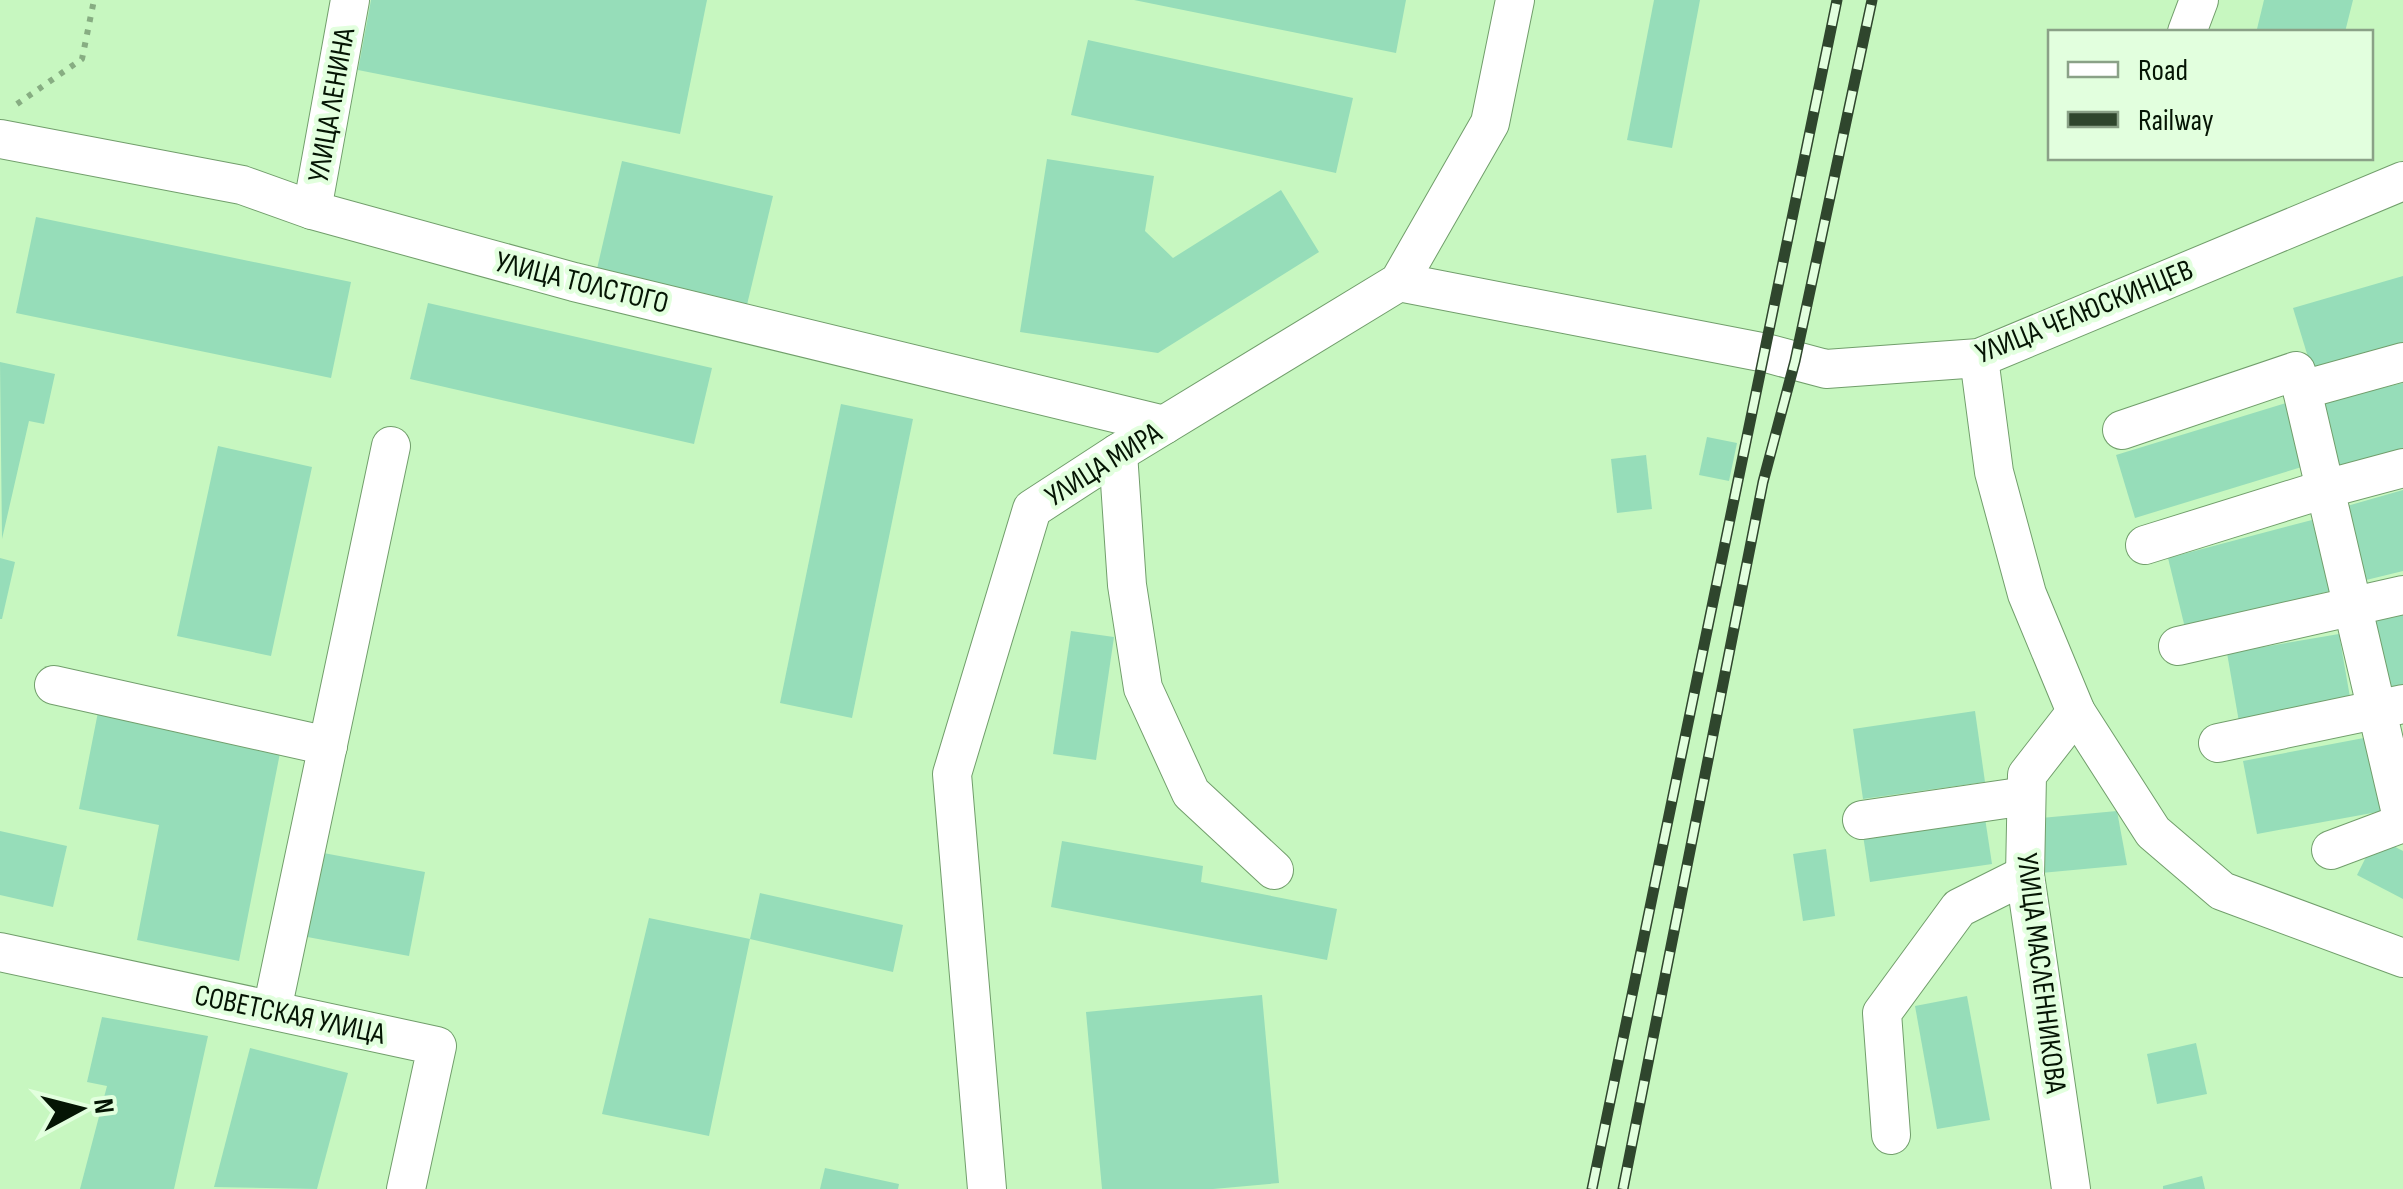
<svg xmlns="http://www.w3.org/2000/svg" width="2403" height="1189" font-family="'Sofia Sans Condensed',sans-serif">
	<rect width="100%" height="100%" fill="#c7f7c0"/>
	<g fill="#96ddb9">
		<path d="M371,0H707L680,134L358,70Z"/>
		<path d="M1134,0H1406L1396,53Z"/>
		<path d="M1654,0H1700L1672,148L1627,140Z"/>
		<path d="M2264,0H2353L2345,32H2270L2257,29Z"/>
		<path d="M1088,40L1353,98L1336,173L1071,115Z"/>
		<path d="M1047,159L1154,176L1145,231L1173,258L1281,190L1319,252L1158,353L1020,332Z"/>
		<path d="M622,161L773,196L746,309L596,273Z"/>
		<path d="M36,217L351,282L331,378L16,313Z"/>
		<path d="M2403,276V354L2315,380L2293,308Z"/>
		<path d="M428,303L712,368L694,444L410,379Z"/>
		<path d="M0,362L55,374L44,424L29,421L2,539Z"/>
		<path d="M2403,383V453L2334,470L2318,403Z"/>
		<path d="M2286,403L2305,466L2135,518L2116,455Z"/>
		<path d="M841,404L913,419L852,718L780,703Z"/>
		<path d="M1707,437L1737,443L1729,481L1699,475Z"/>
		<path d="M218,446L312,467L271,656L177,636Z"/>
		<path d="M1646,455L1652,509L1617,513L1611,459Z"/>
		<path d="M2403,490V571L2358,582L2340,508Z"/>
		<path d="M2312,520L2330,591L2185,628L2168,558Z"/>
		<path d="M0,558L15,562L2,619H0Z"/>
		<path d="M2403,615V688L2387,692L2371,622Z"/>
		<path d="M1071,631L1114,637L1096,760L1053,754Z"/>
		<path d="M2339,634L2351,703L2239,722L2227,653Z"/>
		<path d="M99,707L282,743L239,961L137,940L159,825L79,809Z"/>
		<path d="M1975,711L1985,782L1863,799L1853,729Z"/>
		<path d="M2369,737L2383,811L2257,834L2243,761Z"/>
		<path d="M2117,811L2127,865L2041,873V818Z"/>
		<path d="M1985,818L1992,864L1870,882L1863,835Z"/>
		<path d="M0,831L67,846L53,907L0,895Z"/>
		<path d="M2376,837L2403,851V899L2357,875Z"/>
		<path d="M1062,841L1203,866L1201,882L1337,909L1327,960L1051,907Z"/>
		<path d="M302,849L425,872L409,956L286,933Z"/>
		<path d="M1826,849L1835,916L1803,921L1793,854Z"/>
		<path d="M760,893L903,925L893,972L750,939L709,1136L602,1114L649,918L750,939Z"/>
		<path d="M1262,995L1279,1183L1213,1189H1102L1086,1012Z"/>
		<path d="M1967,996L1990,1120L1937,1129L1915,1006Z"/>
		<path d="M102,1017L208,1036L174,1189H80L107,1086L87,1082Z"/>
		<path d="M2196,1043L2207,1094L2157,1104L2147,1054Z"/>
		<path d="M250,1048L348,1073L317,1189L214,1187Z"/>
		<path d="M825,1168L899,1184L898,1189H820Z"/>
		<path d="M2202,1176L2205,1189H2163V1186Z"/>
	</g>
	<g fill="none" stroke-linecap="round" stroke-linejoin="round">
		<g stroke="#719e6b" stroke-width="40">
			<g id="minor">
				<path d="M2187,32L2199,0"/>
				<path d="M0,139L242,185L312,210L574,282L1164,425"/>
				<path d="M312,210L350,0"/>
				<path d="M1399,282L1766,353L1826,369L1979,358L2403,181"/>
				<path d="M1979,358L1994,472L2027,594L2076,712L2153,832L2222,891L2403,958"/>
				<path d="M2302,390L2403,822"/>
				<path d="M2122,430L2296,371L2302,390L2403,362"/>
				<path d="M1118,453L1127,585L1143,688L1191,793L1274,870"/>
				<path d="M2145,545L2325,489L2403,468"/>
				<path d="M2178,646L2403,595"/>
				<path d="M54,685L328,746"/>
				<path d="M2218,743L2403,704"/>
				<path d="M1862,820L2026,796"/>
				<path d="M2331,850L2403,823"/>
				<path d="M0,952L437,1046L406,1189"/>
				<path d="M272,1010L391,446"/>
				<path d="M1891,1135L1882,1013L1959,908L2025,875"/>
				<path d="M987,1189L952,774L1032,509L1118,453L1399,282L1490,123L1515,0"/>
				<path d="M2071,1189L2025,875L2027,775L2076,712"/>
			</g>
		</g>
		<path stroke="#87ad82" stroke-width="6" stroke-dasharray="5 8" stroke-linecap="butt" d="M17,104L82,59L94,0"/>
		<use href="#minor" stroke="#fff" stroke-width="38"/>
		<g stroke="#2f462d" stroke-width="11">
			<g id="rail">
				<path d="M1592,1189L1837,0"/>
				<path d="M1623,1189L1763,482L1795,361L1872,0"/>
			</g>
		</g>
		<use href="#rail" stroke="#e2ffde" stroke-width="8" stroke-dasharray="22" stroke-linecap="butt"/>
	</g>
	<g text-anchor="middle" stroke-width="9" stroke-linejoin="round" paint-order="stroke">
		<g font-size="30" fill="#051504" stroke="#e2ffde">
			<text transform="translate(331 105) rotate(-80)" y="10">УЛИЦА ЛЕНИНА</text>
			<text transform="translate(582 282) rotate(14)" y="10">УЛИЦА ТОЛСТОГО</text>
			<text transform="translate(2084 311) rotate(-22)" y="10">УЛИЦА ЧЕЛЮСКИНЦЕВ</text>
			<text transform="translate(1103 464) rotate(-32)" y="10">УЛИЦА МИРА</text>
			<text transform="translate(2042 973) rotate(83)" y="10">УЛИЦА МАСЛЕННИКОВА</text>
			<text transform="translate(290 1014) rotate(12)" y="10">СОВЕТСКАЯ УЛИЦА</text>
		</g>
	</g>
	<rect x="2048" y="30" width="325" height="130" fill="#e2ffde" stroke="#8aa187" stroke-width="2.5"/>
	<rect x="2068" y="62" width="50" height="15" fill="#ffffff" stroke="#8aa187" stroke-width="2.5"/>
	<text x="2138" y="80" font-size="30" fill="#051504">Road</text>
	<rect x="2068" y="112" width="50" height="15" fill="#2f462d" stroke="#8aa187" stroke-width="2.5"/>
	<text x="2138" y="130" font-size="30" fill="#051504">Railway</text>
	<g transform="translate(80 1109) rotate(83)" stroke="#e2ffde" stroke-width="8" paint-order="stroke">
	<path d="M0-8L18 38L0 25L-18 38Z" fill="#051504"/>
	<text y="-15" font-size="28" font-weight="bold" text-anchor="middle" fill="#051504">N</text>
	</g>
</svg>
